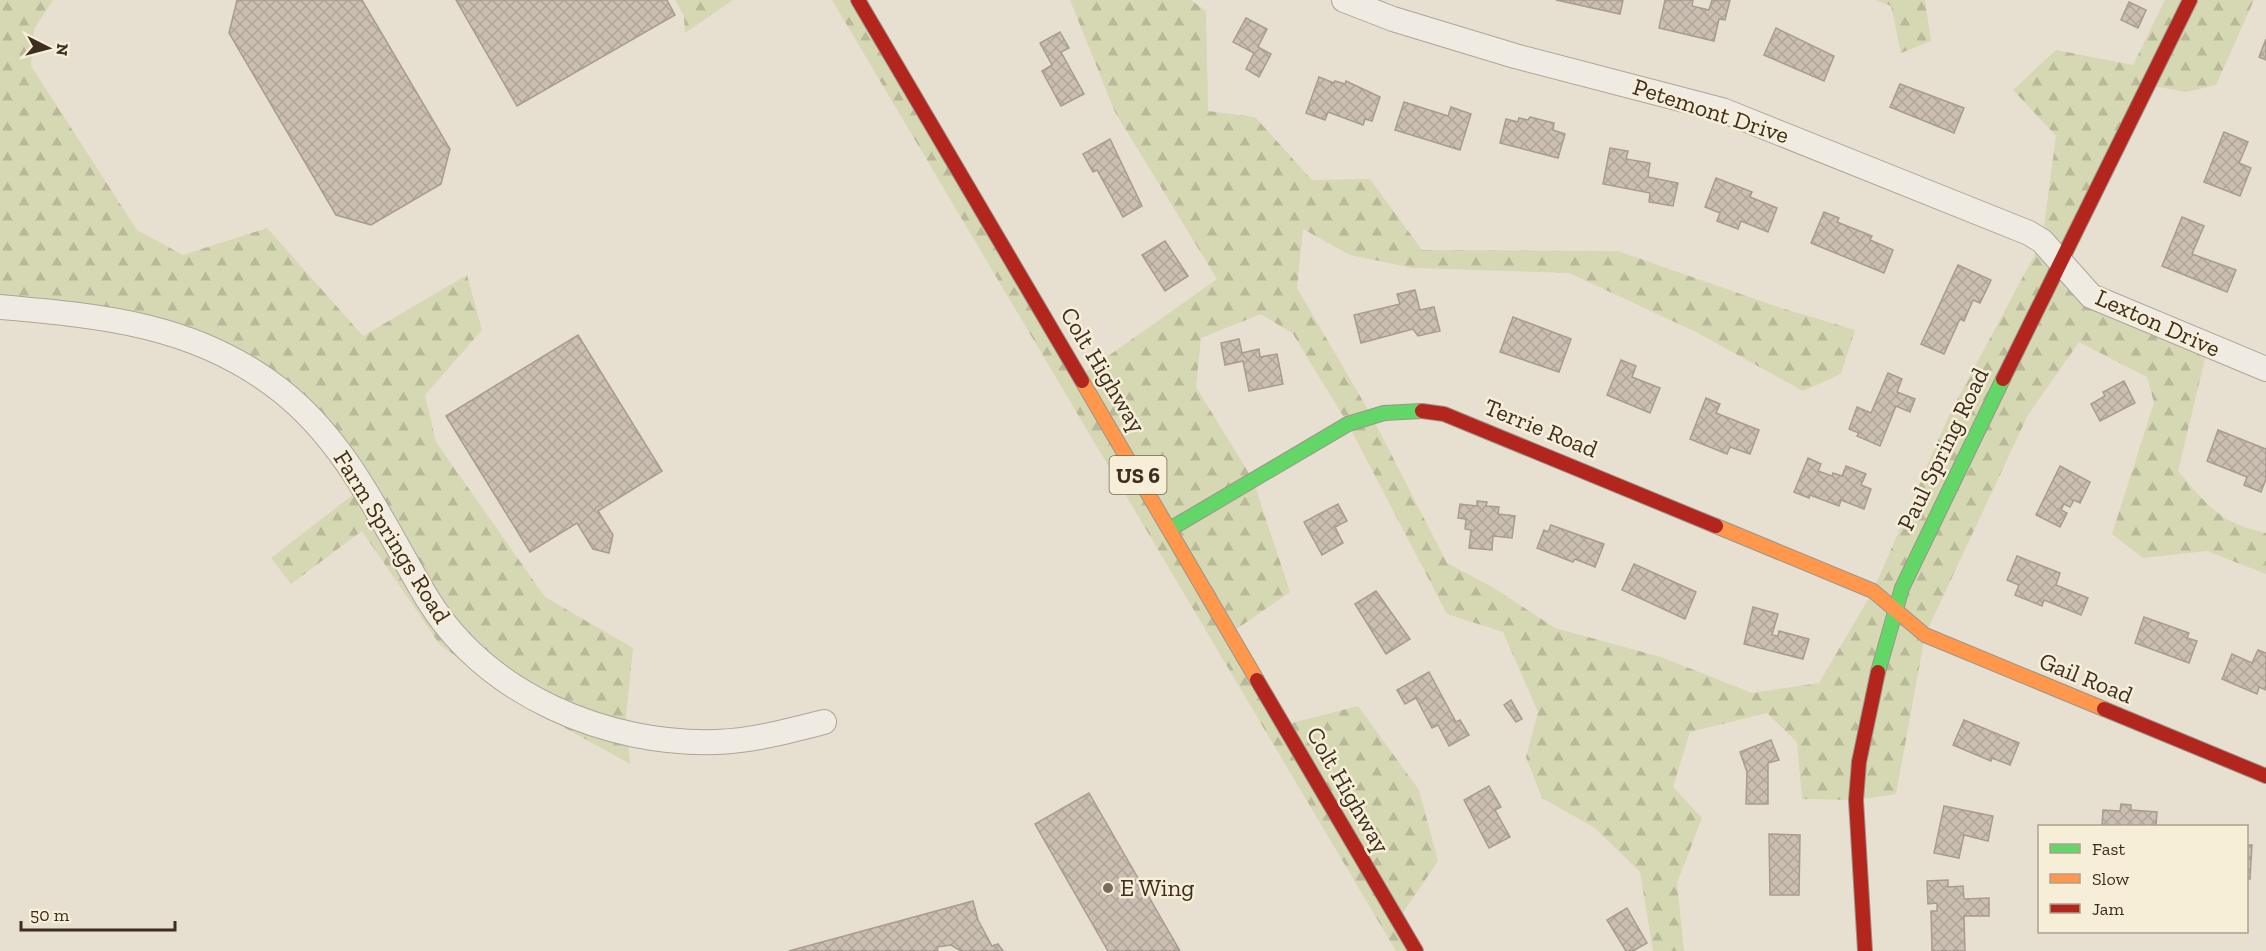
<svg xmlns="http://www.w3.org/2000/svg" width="2266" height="951" font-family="'Zilla Slab',serif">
	<defs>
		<pattern id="forest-firs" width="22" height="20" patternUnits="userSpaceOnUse" patternTransform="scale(1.5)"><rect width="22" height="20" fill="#d6d7b3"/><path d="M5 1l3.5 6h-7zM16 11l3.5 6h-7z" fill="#b9b99a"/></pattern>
		<pattern id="building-cross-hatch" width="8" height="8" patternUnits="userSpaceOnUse" patternTransform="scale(1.5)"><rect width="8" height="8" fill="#cbbfb2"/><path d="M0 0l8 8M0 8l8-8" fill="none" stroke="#afa499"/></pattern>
	</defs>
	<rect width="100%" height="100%" fill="#e7e0d1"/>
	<g fill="url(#forest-firs)">
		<path d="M0,0H53L34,29L31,66L137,230L183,255L267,228L363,336L467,275L482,330L425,395L436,442L545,597L633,648L626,716L630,764L538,713L440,645L362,531L291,584L271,558L363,487L345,458L224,355L0,307Z"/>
		<path d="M675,0H733L685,33L684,16Z"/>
		<path d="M832,0H858L1080,376L1217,279L1115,112L1070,0H1191L1206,11L1208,111L1255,117L1312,180L1370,179L1422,250L1618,251L1775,306L1855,330L1841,374L1803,391L1694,331L1569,273L1413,268L1350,255L1303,229L1297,288L1371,415L1447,563L1494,588L1555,628L1661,657L1752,693L1819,683L1873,591L1950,413L2042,241L2056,136L2013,90L2056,50L2133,65L2165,0H2254L2216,85L2186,92L2148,85L2059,262L2075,281L2208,346L2178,471C2209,507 2218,522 2266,533V574L2207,551L2143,558L2112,534L2154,403L2147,377L2079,342L2028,415L1925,635L1896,794L1856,800L1802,799L1797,742L1767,713L1690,732L1673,787L1702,818L1677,883L1684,951H1653L1640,872L1595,828L1542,798L1526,757L1538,712L1503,632L1447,614L1348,424L1293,334L1261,314L1201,338L1196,387L1253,480L1290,592L1231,633L1284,725L1358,706L1419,790L1438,861L1398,920L1416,951H1396Z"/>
		<path d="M1875,0H1925L1931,41L1901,53L1891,6Z"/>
	</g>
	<g fill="url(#building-cross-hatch)" stroke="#a89c90" stroke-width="1.5">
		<path d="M237,0H362L450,149L441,184L371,225L336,215L229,33Z"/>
		<path d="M456,0H667L675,15L517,106Z"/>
		<path d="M1556,0H1623L1620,14Z"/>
		<path d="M1665,0H1693L1692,6L1709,10L1712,0H1730L1725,20L1719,19L1714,41L1659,28Z"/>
		<path d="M2129,2L2146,10L2138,28L2121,20Z"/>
		<path d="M1246,18L1267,29L1258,47L1271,54L1259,77L1246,69L1254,53L1233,42Z"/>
		<path d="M1776,28L1834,56L1824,81L1764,55Z"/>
		<path d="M1060,32L1069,48L1061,52L1084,94L1061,106L1042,71L1052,65L1040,43Z"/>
		<path d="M2266,39V60L2259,57Z"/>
		<path d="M1319,77L1334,83L1335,81L1345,84L1346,81L1380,97L1372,121L1365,119L1363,125L1328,112L1325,120L1306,113Z"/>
		<path d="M1900,84L1964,108L1954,133L1890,107Z"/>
		<path d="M1404,102L1448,116L1451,107L1471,114L1460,150L1395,130Z"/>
		<path d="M1530,117L1554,123L1553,130L1565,134L1558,158L1500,143L1506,119L1518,122L1519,118L1528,120Z"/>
		<path d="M2224,132L2248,142L2239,163L2251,168L2240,196L2204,182Z"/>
		<path d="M1110,139L1142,206L1123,217L1097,170L1093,172L1083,154Z"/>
		<path d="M1610,148L1628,151L1626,159L1650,163L1648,177L1678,183L1673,206L1649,202L1650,193L1603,184Z"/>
		<path d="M1716,178L1752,192L1750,197L1777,208L1768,232L1741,221L1738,229L1717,221L1720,213L1705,207Z"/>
		<path d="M1824,212L1839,218L1837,222L1872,236L1870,240L1893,250L1884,273L1811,243Z"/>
		<path d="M2182,217L2204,226L2192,254L2236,270L2227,292L2162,266Z"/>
		<path d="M1165,241L1188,276L1165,291L1142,255Z"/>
		<path d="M1958,265L1991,280L1980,303L1973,300L1964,321L1960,319L1944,354L1921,344Z"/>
		<path d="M1415,290L1420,310L1434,307L1440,331L1418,336L1413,329L1361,343L1354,315L1400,304L1397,294Z"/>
		<path d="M1513,317L1571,339L1559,372L1500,352Z"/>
		<path d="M578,335L662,471L598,511L613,535L609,553L593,549L577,523L530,552L446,416Z"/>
		<path d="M1239,339L1242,353L1259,349L1260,357L1277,354L1283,384L1249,391L1243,361L1225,365L1221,343Z"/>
		<path d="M1621,360L1636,366L1632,377L1660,388L1650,413L1607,395Z"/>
		<path d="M1888,373L1902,379L1897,392L1915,399L1910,412L1896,406L1880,446L1857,436L1859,433L1849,429L1857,407L1871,413Z"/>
		<path d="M2124,381L2135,403L2100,421L2091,404L2105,396L2103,392Z"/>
		<path d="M1706,398L1720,404L1716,413L1759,430L1750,454L1730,447L1727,454L1690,439Z"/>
		<path d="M2218,430L2266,449V479L2261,492L2244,485L2247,477L2207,461Z"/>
		<path d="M1808,458L1821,464L1818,471L1832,476L1833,473L1842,476L1846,466L1866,474L1861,485L1871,489L1864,509L1841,500L1839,506L1810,495L1809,498L1794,492Z"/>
		<path d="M2060,466L2090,482L2080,503L2074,500L2070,507L2064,504L2061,510L2067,513L2060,527L2036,515Z"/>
		<path d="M1477,501L1487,502L1486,506L1499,507L1498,514L1515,516L1512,538L1493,536L1492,550L1469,548L1471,530L1465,529L1466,519L1458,518L1460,504L1477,506Z"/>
		<path d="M1338,504L1347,521L1335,527L1343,543L1322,555L1304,522Z"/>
		<path d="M1551,525L1604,544L1595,567L1575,559L1573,562L1537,548L1544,530L1548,532Z"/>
		<path d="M2017,556L2060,573L2056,585L2088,598L2081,615L2044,600L2042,606L2015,595L2019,585L2007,580Z"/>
		<path d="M1634,564L1696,592L1685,619L1622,590Z"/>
		<path d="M1376,591L1410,639L1386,654L1355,604Z"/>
		<path d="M1753,607L1778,614L1772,635L1778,636L1779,631L1809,639L1803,659L1744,644Z"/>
		<path d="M2144,617L2189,633L2187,638L2197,641L2189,663L2135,643Z"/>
		<path d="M2258,650L2266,653V690L2259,687L2257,694L2222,679L2232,654L2252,663Z"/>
		<path d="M1429,672L1456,722L1460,720L1469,735L1449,746L1438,725L1432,728L1416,698L1405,704L1397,690Z"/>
		<path d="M1511,700L1522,719L1516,722L1504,705Z"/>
		<path d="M1964,720L2019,743L2010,765L1992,758L1991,761L1953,745Z"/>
		<path d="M1771,740L1779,760L1768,763V804H1746L1747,772L1740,752Z"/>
		<path d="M1489,786L1501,807L1495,810L1510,837L1489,848L1464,800Z"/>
		<path d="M1089,793L1180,951H1108L1035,824Z"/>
		<path d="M2121,804L2131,805V810L2157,812L2156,826H2102L2103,810L2120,811Z"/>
		<path d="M1944,806L1993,816L1988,841L1964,835L1959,858L1934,853Z"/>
		<path d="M1769,834L1800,835L1799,895H1770Z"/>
		<path d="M2246,845H2252L2250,879L2246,878Z"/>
		<path d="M1948,880V887L1963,886L1964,899L1989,898V916H1964L1965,951H1932L1931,911H1937V903L1928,904L1927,881Z"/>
		<path d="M973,901L978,920L992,946L998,944L1003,951H961L951,945L937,947L938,951H789Z"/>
		<path d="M1627,908L1647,943L1633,951H1626L1607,920Z"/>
	</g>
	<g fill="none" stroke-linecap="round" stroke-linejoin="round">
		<g stroke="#ada599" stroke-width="26">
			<g id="street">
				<path d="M1344,0L1393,19L1515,56L1722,110L2029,233L2042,241L2091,296L2266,369"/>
				<path d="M0,307C102,316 196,324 280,390C349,444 383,525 427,598C486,695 606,745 716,742C752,741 789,731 824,722"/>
			</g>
		</g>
		<g stroke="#9c958a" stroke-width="16">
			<g id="fast">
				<path d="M1170,529L1348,424L1384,413L1422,411"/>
				<path d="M1878,672L1902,588L2003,379"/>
			</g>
		</g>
		<g stroke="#9c958a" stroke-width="16">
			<g id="slow">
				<path d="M1082,381L1257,680"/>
				<path d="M1716,526L1873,591L1925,635L2104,709"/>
			</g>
		</g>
		<g stroke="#9c958a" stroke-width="16">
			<g id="jam">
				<path d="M858,0L1082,381"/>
				<path d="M2003,379L2190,0"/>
				<path d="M1422,411L1444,414L1716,526"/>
				<path d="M1257,680L1416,951"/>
				<path d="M2104,709L2266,776"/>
				<path d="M1865,951L1856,800L1859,762L1878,672"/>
			</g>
		</g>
		<use href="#street" stroke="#efebe3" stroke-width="24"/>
		<use href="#fast" stroke="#63d668" stroke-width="14"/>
		<use href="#slow" stroke="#ff974d" stroke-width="14"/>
		<use href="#jam" stroke="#b3261e" stroke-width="14"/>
	</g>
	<circle fill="#786c5e" stroke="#f7eed8" stroke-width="2" cx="1108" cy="888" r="6"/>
	<g text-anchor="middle" stroke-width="5" stroke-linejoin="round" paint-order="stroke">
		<rect fill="#f7eed8" stroke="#756857" stroke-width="1.5" x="1109.5" y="456" width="57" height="38" rx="4.5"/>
		<g font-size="22" font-weight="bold" fill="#3d2e20">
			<text x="1138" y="483">US 6</text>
		</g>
		<g font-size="24" fill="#3d2e20" stroke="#f7eed8">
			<text transform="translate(1711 111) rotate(18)" y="8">Petemont Drive</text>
			<text transform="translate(2158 323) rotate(24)" y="8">Lexton Drive</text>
			<text transform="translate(1103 370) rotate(59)" y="8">Colt Highway</text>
			<text transform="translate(1541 428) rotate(22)" y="8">Terrie Road</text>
			<text transform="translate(1943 449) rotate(-64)" y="8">Paul Spring Road</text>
			<text transform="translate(392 537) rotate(58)" y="8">Farm Springs Road</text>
			<text transform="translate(2086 678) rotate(22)" y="8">Gail Road</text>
			<text transform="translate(1348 790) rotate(60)" y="8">Colt Highway</text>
		</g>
		<g font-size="24" fill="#3d2e20" stroke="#f7eed8" text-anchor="start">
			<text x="1120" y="896">E Wing</text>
		</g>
	</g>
	<rect x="2038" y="825" width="210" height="108" fill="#f7eed8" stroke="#ada18e" stroke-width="1.5"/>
	<rect x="2050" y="844" width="30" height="9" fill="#63d668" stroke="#ada18e" stroke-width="1.5"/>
	<text x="2092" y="855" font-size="18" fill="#3d2e20">Fast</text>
	<rect x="2050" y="874" width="30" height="9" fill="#ff974d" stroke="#ada18e" stroke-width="1.5"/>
	<text x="2092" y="885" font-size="18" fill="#3d2e20">Slow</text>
	<rect x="2050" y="904" width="30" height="9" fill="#b3261e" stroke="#ada18e" stroke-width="1.5"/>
	<text x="2092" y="915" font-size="18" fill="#3d2e20">Jam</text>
	<g transform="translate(48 48) rotate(96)" stroke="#f7eed8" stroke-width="4.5" paint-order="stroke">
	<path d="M0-4.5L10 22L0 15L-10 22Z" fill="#3d2e20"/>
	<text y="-9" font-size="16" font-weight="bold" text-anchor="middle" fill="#3d2e20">N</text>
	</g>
	<path d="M21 921v9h154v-9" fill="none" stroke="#3d2e20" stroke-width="3"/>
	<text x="30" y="921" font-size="18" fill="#3d2e20" stroke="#f7eed8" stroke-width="4.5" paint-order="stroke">50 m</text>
</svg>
